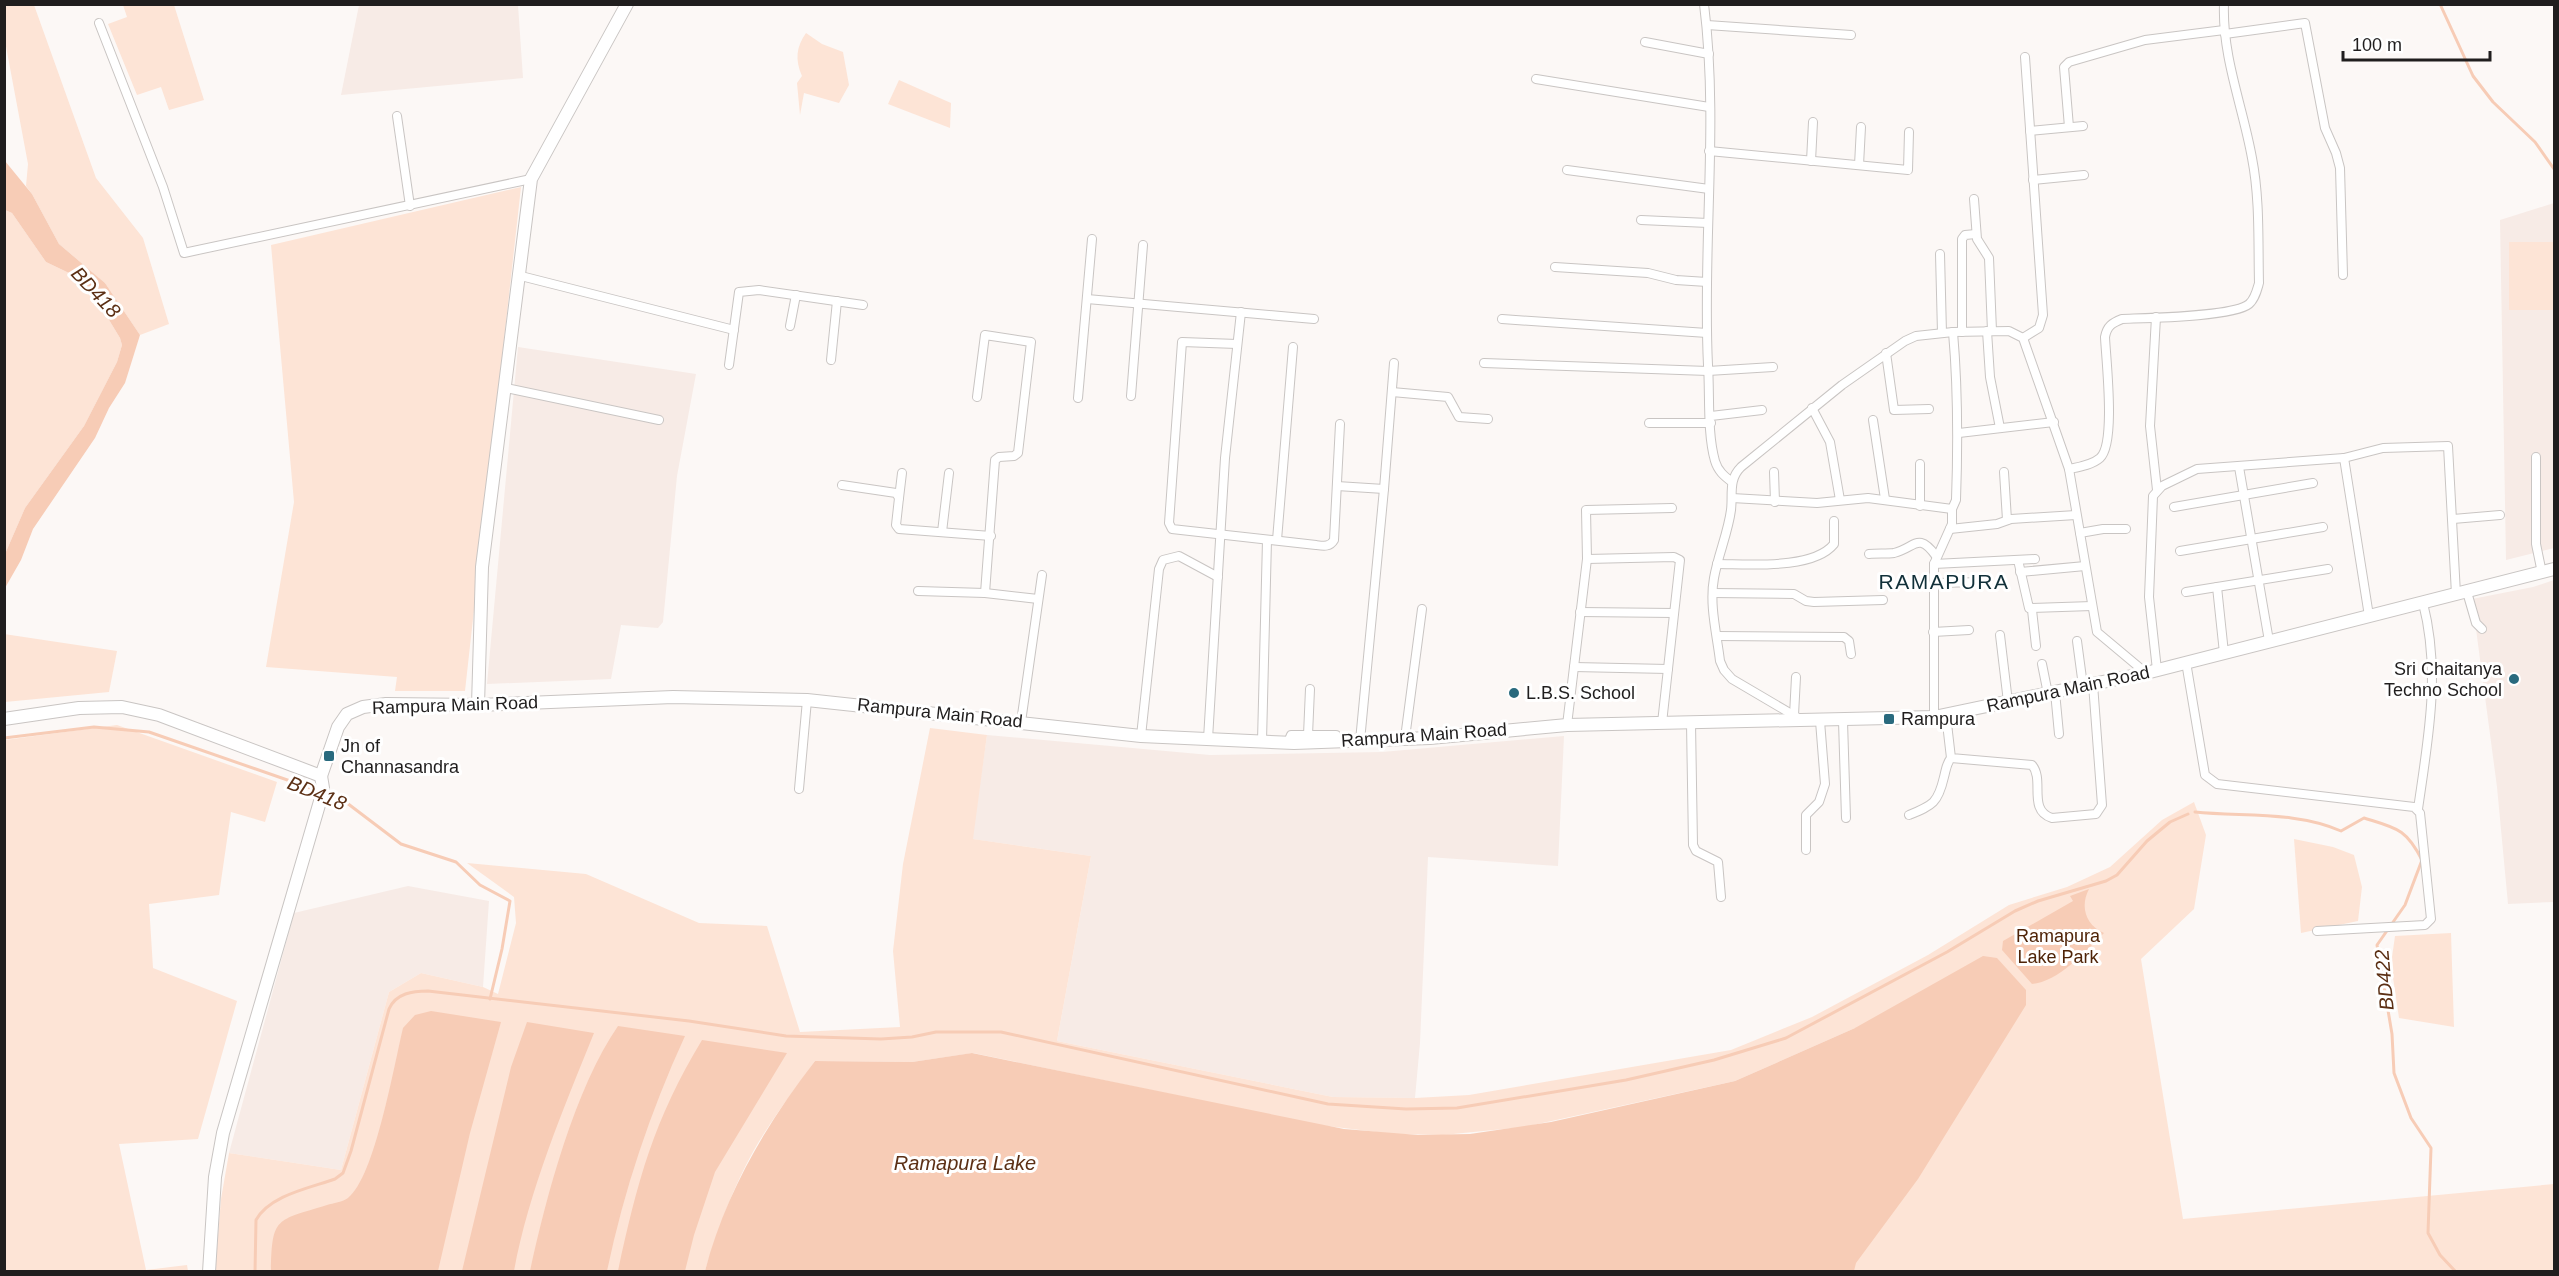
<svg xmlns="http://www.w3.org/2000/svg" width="2559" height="1276" font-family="Helvetica,sans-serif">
	<rect width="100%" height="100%" fill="#fcf8f6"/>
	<g fill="#f7ebe6">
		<path d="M359,5H518L523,78L341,95Z"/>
		<path d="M2554,203V548L2506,560L2500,220Z"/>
		<path d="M518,347L696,374L677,476L663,622L658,628L621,625L611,679L487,684Z"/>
		<path d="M2554,580V902L2508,904L2497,787L2472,599L2533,587Z"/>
		<path d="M987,735L1210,755L1382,752L1564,736L1558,866L1428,857L1420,1043L1415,1098L1333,1097L1057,1041L1091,856L972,839Z"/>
		<path d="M408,886L489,901L483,987L421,973L389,992L341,1170L229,1153L294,913Z"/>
	</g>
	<g fill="#fde4d6">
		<path d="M4,5H34L96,178L143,238L169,324L140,335L105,283L59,244L32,194L26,186L28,164L5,41Z"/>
		<path d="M123,5H174L204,100L169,110L161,87L137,95L108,24L127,17Z"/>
		<path d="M806,33L822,44L843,52L849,85L839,103L804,93L800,115L797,83L802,76C795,60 796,47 806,33Z"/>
		<path d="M899,80L951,103L950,128L888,104Z"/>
		<path d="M521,187L465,691H395L397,677L266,667L294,502L271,245Z"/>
		<path d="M5,210L12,213L46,262L69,273L97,300L120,338L122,345L117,362L84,426L25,508L5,554Z"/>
		<rect x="2509" y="242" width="45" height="68"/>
		<path d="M4,634L117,651L109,692L5,702Z"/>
		<path d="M117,725L277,782L265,822L231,812L219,895L149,904L153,968L237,1001L198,1139L119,1144L146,1270L187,1265L188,1271H5V740Z"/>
		<path d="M930,728L987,735L973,839L1091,856L1057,1041L1333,1097L1415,1098L1469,1095L1731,1050L1812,1017L1928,955L2009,905L2067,887L2110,867L2162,820L2194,802L2206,835L2194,909L2141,959L2183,1219L2554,1184V1271H1854L1855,1028L1735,1081L1524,1127L1443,1135L1393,1134L1319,1125L973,1053L912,1062L815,1061C798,1085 780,1108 765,1132C737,1175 720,1224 705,1271L215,1272L221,1199L229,1153L341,1170L389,992L421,973L483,987L498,994L516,923L514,897L467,863L586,874L699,923L767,926L800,1032L900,1027L893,951L903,864Z"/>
		<path d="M2294,839L2333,847L2354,855L2362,887L2358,921L2301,933Z"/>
		<path d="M2451,933L2454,1027L2399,1018L2391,964L2395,936Z"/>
	</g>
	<g fill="#f7ccb6">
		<path d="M5,161L32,194L59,244L105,283L140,335L125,383L109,408L95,438L33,529L21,560L5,588V554L25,508L84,426L117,362L122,345L120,338L97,300L69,273L46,262L12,213L5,210Z"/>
		<path d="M2089,889C2080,906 2085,925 2104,933C2086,951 2058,982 2032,984L2002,950L2003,941L2073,901L2070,896Z"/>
		<path d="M1983,956L1997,958L2026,990V1005L1918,1179L1856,1263L1854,1271H705C725,1194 766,1124 815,1061L912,1062L972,1053L1344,1129L1418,1135L1470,1134L1551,1122L1735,1081L1855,1028Z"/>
		<path d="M431,1011L501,1022L470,1133L438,1271H271C272,1216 276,1221 327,1205C333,1203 343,1202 348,1198C375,1177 394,1065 403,1028L415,1015Z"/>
		<path d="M527,1022L594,1033C563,1110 529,1190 514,1271H462L511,1067Z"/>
		<path d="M618,1026L685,1036C650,1112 624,1190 607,1271H530C546,1197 575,1088 618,1026Z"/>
		<path d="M702,1040L787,1053L715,1172L694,1235L685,1271H618C637,1182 654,1119 702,1040Z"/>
	</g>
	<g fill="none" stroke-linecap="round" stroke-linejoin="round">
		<g stroke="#f7ccb6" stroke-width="3">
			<path d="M2440,4L2473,76L2493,102L2535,142L2554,169"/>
			<path d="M4,738L94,727L149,732L319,791"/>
			<path d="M325,793L343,800L401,844L456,862L480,885L510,901L502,949L490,999"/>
			<path d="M2195,812C2243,817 2296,811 2341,831L2364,818C2396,828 2406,828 2422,860L2405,905L2377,945L2392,1034L2394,1073L2411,1118L2431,1148L2428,1233L2440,1255L2456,1272"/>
			<path d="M255,1272L256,1220C270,1195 310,1188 335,1179L343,1173L351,1151L389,1009C396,993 413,991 428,991L689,1021L786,1036L881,1039L912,1037L936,1032H1001L1328,1104L1406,1109L1457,1108L1626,1080L1714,1060L1786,1038L1947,952L2015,911L2038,901L2106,881L2117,875L2147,841L2170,822L2188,814"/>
		</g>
		<g stroke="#c9c5c3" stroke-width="10">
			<g id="minor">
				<path d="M1704,4C1719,124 1702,245 1708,365C1710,395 1707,433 1715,461C1718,471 1724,476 1732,482"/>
				<path d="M99,23L163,187L184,253L531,179"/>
				<path d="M1707,25L1851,35"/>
				<path d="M2225,34L2305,23L2325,128L2336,153L2340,168L2343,275"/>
				<path d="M1645,42L1709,54"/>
				<path d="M1536,79L1709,107"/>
				<path d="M397,116L410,206"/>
				<path d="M2069,127L2064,67L2069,62L2145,40L2224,30"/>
				<path d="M2030,131L2083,126"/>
				<path d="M1709,151L1908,170L1909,132"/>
				<path d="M1811,161L1813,122"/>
				<path d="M1859,165L1861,127"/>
				<path d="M1567,170L1709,189"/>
				<path d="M2033,180L2084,175"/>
				<path d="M1974,199L1977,239L1989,258L1992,331"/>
				<path d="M1641,220L1708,223"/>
				<path d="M1940,254L1942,333"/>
				<path d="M1555,267L1648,273L1676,280L1707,282"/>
				<path d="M521,276L734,330"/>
				<path d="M1087,299L1314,319"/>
				<path d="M2156,317L2150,426L2157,490"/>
				<path d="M1502,319L1707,333"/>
				<path d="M790,326L796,295"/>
				<path d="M1987,331L1990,377L2000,428"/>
				<path d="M1962,332V239L1965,235L1976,234"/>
				<path d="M2023,338L2039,328L2043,315L2025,57"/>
				<path d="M1237,344L1182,342L1169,523L1172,529L1316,545C1324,546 1330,547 1334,540L1340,424"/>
				<path d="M1886,353L1894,410L1929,409"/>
				<path d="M831,360L837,301"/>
				<path d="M1484,363L1708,371L1773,367"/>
				<path d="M729,365L739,292L759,290L863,305"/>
				<path d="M506,388L659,420"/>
				<path d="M1392,392L1448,397L1459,417L1488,419"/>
				<path d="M1131,396L1143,245"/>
				<path d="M977,397L985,335L1031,342L1018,453L1014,456L999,457L995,460L985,593"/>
				<path d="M1078,398L1092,239"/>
				<path d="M1812,408L1830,442L1840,500"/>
				<path d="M1711,416L1762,410"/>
				<path d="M1873,420L1885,499"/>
				<path d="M1649,423H1711"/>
				<path d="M1959,433L2054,422"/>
				<path d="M2536,457V544L2542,573"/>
				<path d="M2344,458L2369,616"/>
				<path d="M1920,464V506"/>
				<path d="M2239,467L2269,641"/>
				<path d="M2069,469C2079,467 2092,465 2100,458C2116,444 2106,360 2105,337C2107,326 2112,323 2122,319C2146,318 2233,317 2249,304C2255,299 2257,290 2259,283C2258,242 2260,199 2252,158C2243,107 2222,57 2224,4"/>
				<path d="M1774,472L1775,502"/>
				<path d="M2004,472L2007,520"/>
				<path d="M842,485L896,493L899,498L896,525L899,529L991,536"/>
				<path d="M1337,486L1384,489L1394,363"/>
				<path d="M899,498L902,473"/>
				<path d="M1732,498L1817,503L1868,498L1952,509L1956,500C1958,444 1958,389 1953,332"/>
				<path d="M2174,507L2313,483"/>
				<path d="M2453,519L2500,515"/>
				<path d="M1950,529L1997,524L2011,519L2076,515"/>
				<path d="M942,532L949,473"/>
				<path d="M2080,533L2103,529H2126"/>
				<path d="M1277,540L1293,347"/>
				<path d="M2180,551L2323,527"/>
				<path d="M1869,554C1877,553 1886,554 1894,553C1915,548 1918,531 1936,556"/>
				<path d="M1587,559L1674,557L1680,560L1662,723"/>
				<path d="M2018,560L2029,608L2092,606"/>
				<path d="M1717,564C1748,564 1813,570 1834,544V521"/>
				<path d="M1934,564L2035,559"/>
				<path d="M2020,572L2085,566"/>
				<path d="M1934,583L1985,582"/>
				<path d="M2217,587L2224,653"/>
				<path d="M918,591L985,593L1038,599"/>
				<path d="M2186,592L2328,569"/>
				<path d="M2467,592L2476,623L2482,629"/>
				<path d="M1713,593L1794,594L1806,601L1814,602L1883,600"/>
				<path d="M2032,610L2036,646"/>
				<path d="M1580,612L1674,613"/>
				<path d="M1933,632L1969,630"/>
				<path d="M2000,635L2008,702"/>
				<path d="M1717,636L1844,637L1849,641L1851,654"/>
				<path d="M2077,641L2083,686"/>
				<path d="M2186,662L2205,775L2217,784L2414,807L2420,813L2431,919L2425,925L2317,931"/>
				<path d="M2042,664L2048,694"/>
				<path d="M1574,667L1668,669"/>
				<path d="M2157,670L2149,597L2153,496L2162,486L2197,469L2344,458L2383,448L2448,446L2456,594"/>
				<path d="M2055,692L2059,734"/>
				<path d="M1794,715L1796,677"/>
				<path d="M1946,715L1951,758L2032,765C2045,780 2027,810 2052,818L2096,814L2102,805L2093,684"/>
				<path d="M1934,717V564L1952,524V509"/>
				<path d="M1800,719L1732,679L1724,670L1720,661C1717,635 1709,605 1714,578C1718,555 1728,533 1731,510C1733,494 1728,480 1741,467L1842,385L1905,341L1916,336L1953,332L2009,331L2023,338L2069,469L2097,632L2146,673"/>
				<path d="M1843,721L1846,818"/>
				<path d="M1021,722L1042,575"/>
				<path d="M1691,723L1693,845L1696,851L1718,862L1721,897"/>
				<path d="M1567,725L1587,559L1586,510L1672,508"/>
				<path d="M1308,735L1310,689"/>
				<path d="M1141,736L1159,569L1163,560L1179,556L1218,577"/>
				<path d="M1405,738L1422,609"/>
				<path d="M1208,739L1225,458L1241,312"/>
				<path d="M1262,741L1267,540"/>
				<path d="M1360,741L1384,489"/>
				<path d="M1288,742L1291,735H1336L1337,742"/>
				<path d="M799,789L807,700"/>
				<path d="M2418,809C2428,739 2441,673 2423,603"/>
				<path d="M1909,815C1933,805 1938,803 1944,777C1946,770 1946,764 1951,758"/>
				<path d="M1806,850V815L1819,802L1825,784L1820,721"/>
			</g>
		</g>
		<g stroke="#c9c5c3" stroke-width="14">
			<g id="secondary">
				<path d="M478,705L482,567L531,179L627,4"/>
				<path d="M4,719L79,708L122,707L159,715L321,776"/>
				<path d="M321,776L338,727L347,714L363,707L386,704L478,705L673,697L807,700L1141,736L1294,743L1430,738L1567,725L1934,717L2146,673L2554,569"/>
				<path d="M209,1272L215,1177L223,1133L321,798L323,788L321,776"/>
			</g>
		</g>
		<use href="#minor" stroke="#fff" stroke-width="8"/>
		<use href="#secondary" stroke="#fff" stroke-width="12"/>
	</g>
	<g fill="#296a7e" stroke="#fff" stroke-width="2">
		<circle cx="2514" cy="679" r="6"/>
		<circle cx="1514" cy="693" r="6"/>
		<rect x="1883" y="713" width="12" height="12" rx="3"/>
		<rect x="323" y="750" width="12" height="12" rx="3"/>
	</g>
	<g text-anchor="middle" stroke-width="6" stroke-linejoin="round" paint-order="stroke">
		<g font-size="18" fill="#201e1e" stroke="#fff" text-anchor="start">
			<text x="2502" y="675" text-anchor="end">Sri Chaitanya<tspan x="2502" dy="21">Techno School</tspan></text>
			<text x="1526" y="699">L.B.S. School</text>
			<text x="1901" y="725">Rampura</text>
			<text x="341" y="752">Jn of<tspan x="341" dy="21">Channasandra</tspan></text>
		</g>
		<g font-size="18" fill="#201e1e" stroke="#fff">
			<text transform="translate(2068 689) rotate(-12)" y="6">Rampura Main Road</text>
			<text transform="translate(455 705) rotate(-2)" y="6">Rampura Main Road</text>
			<text transform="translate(940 713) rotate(6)" y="6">Rampura Main Road</text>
			<text transform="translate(1424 735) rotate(-4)" y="6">Rampura Main Road</text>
		</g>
		<g font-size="18" fill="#4f2408" stroke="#fff">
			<text x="2058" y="942">Ramapura<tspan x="2058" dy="21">Lake Park</tspan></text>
		</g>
		<g font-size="20" font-style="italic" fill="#5c3015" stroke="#fff">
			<text transform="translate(96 292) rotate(47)" y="7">BD418</text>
			<text transform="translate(317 793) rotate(22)" y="7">BD418</text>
			<text transform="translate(2384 980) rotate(-95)" y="7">BD422</text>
			<text x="965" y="1170">Ramapura Lake</text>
		</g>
		<g font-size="21" letter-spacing="1.5" fill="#113039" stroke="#fff">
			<text x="1944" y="589">RAMAPURA</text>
		</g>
	</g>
	<rect width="2559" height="1276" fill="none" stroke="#201e1e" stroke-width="12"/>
	<path d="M2343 51v9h147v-9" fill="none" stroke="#201e1e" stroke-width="3"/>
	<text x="2352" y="51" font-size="18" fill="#201e1e" stroke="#ffffff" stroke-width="4.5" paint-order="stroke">100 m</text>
</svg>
